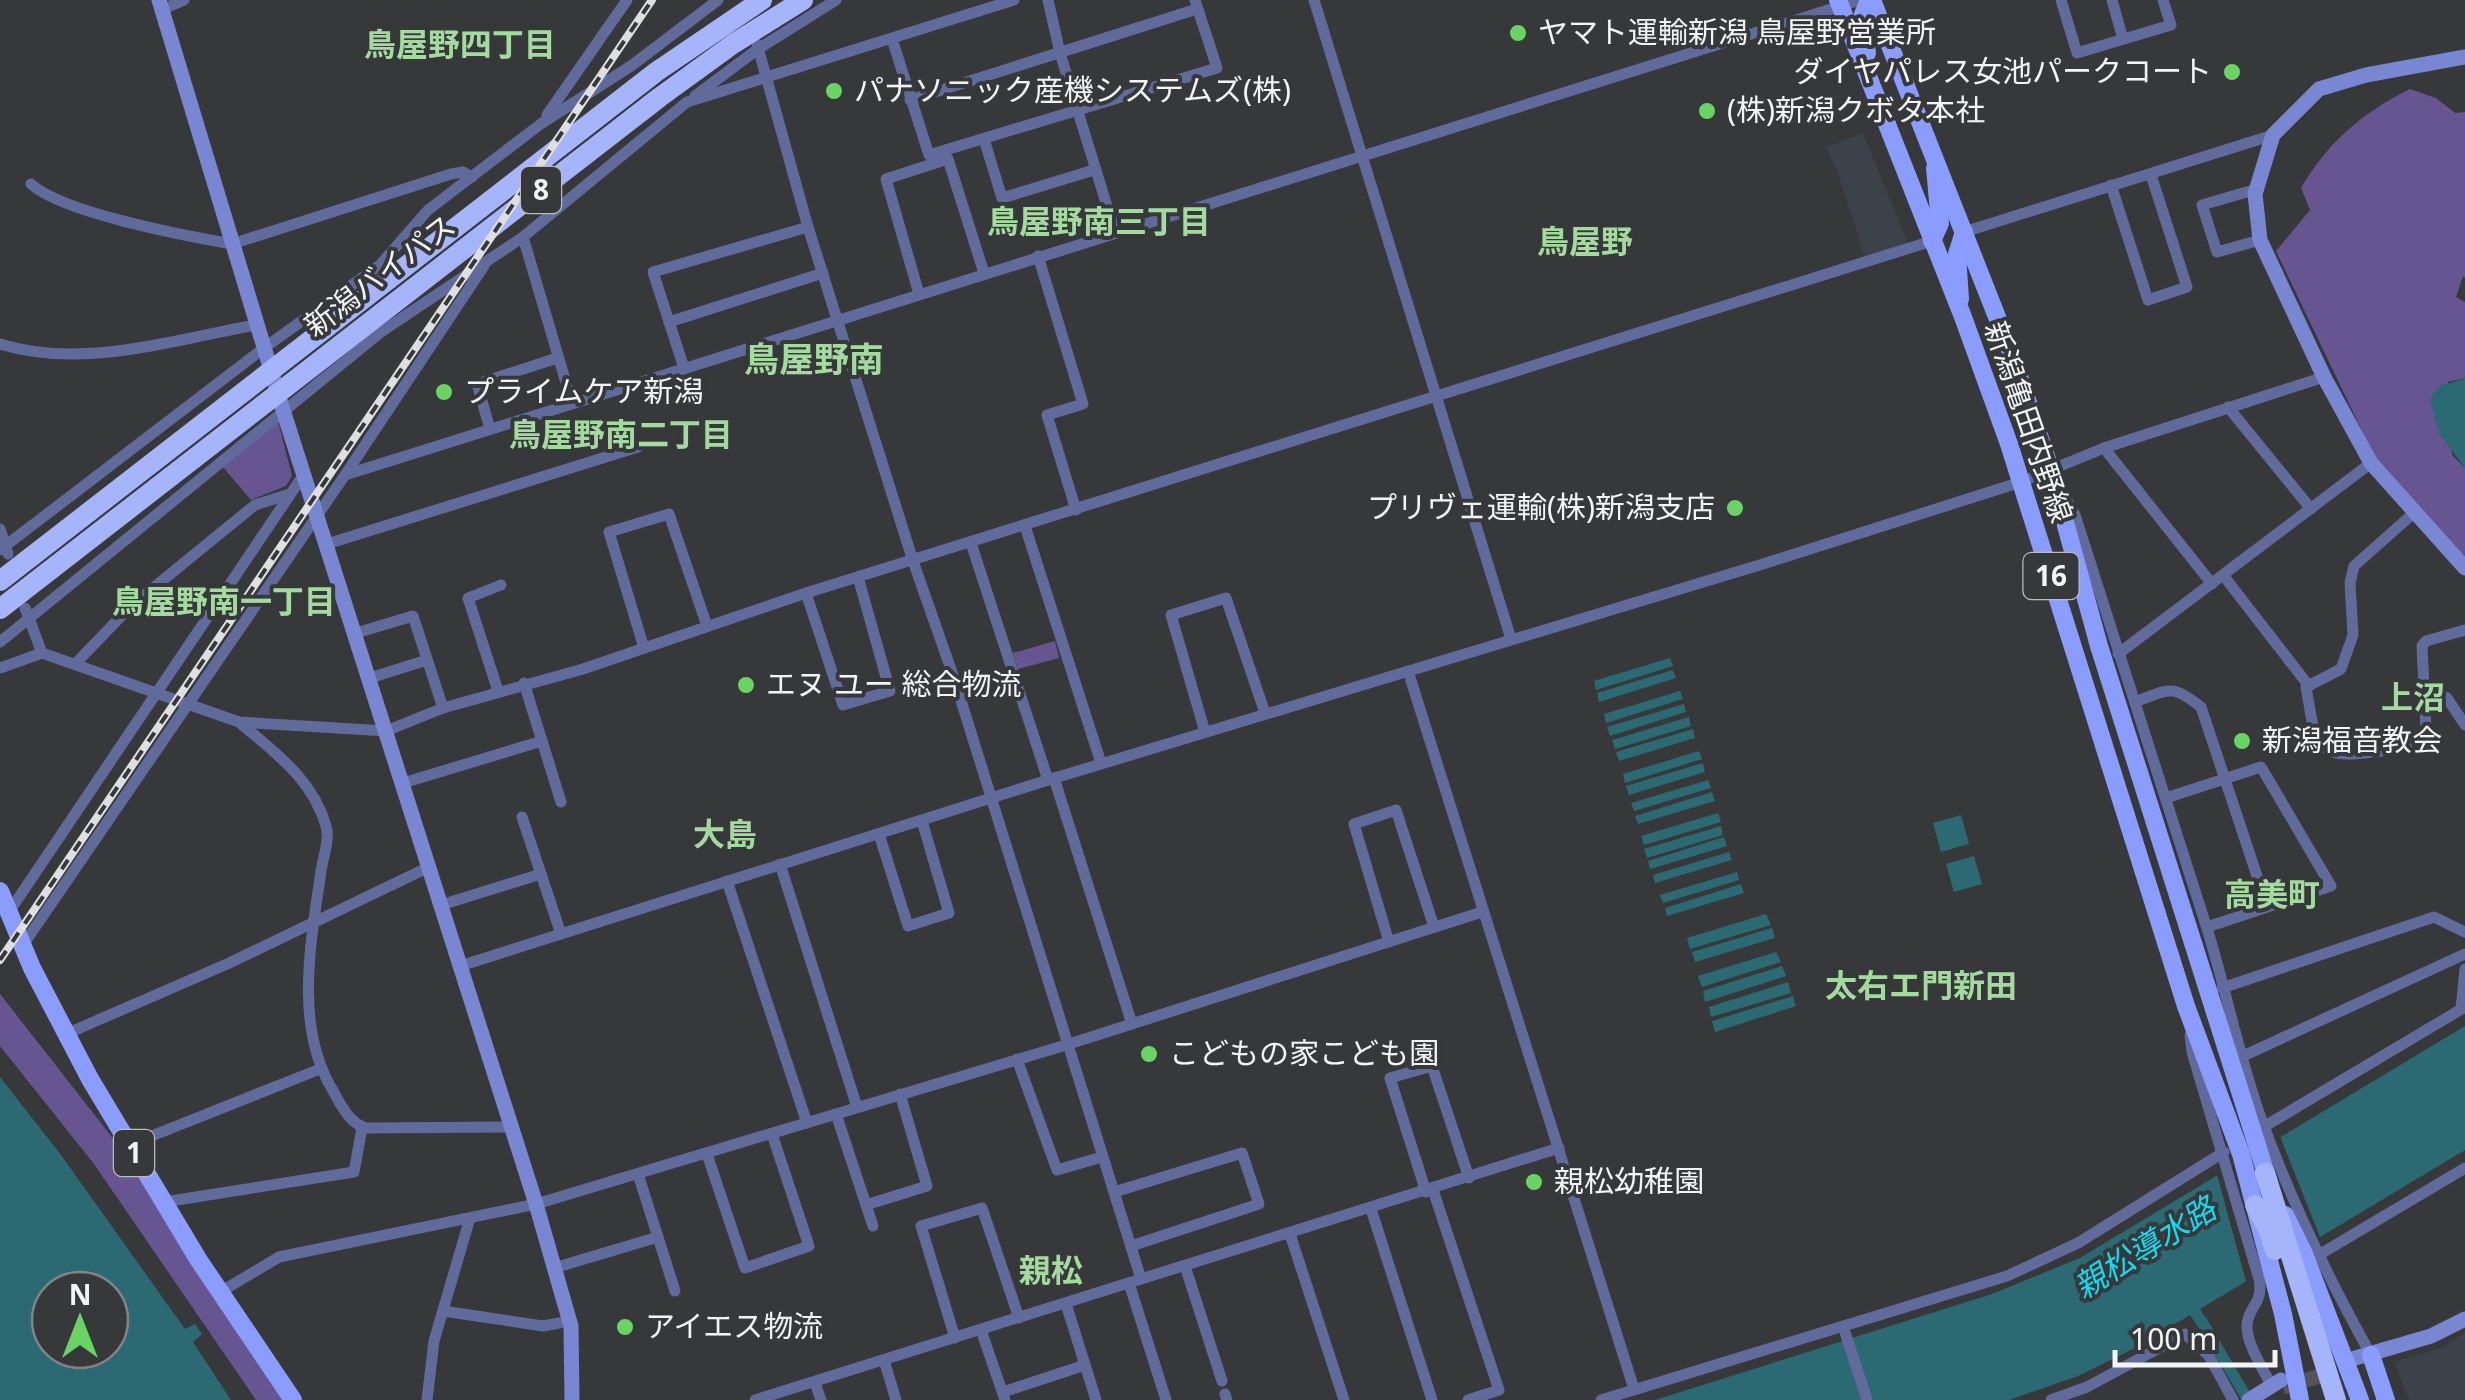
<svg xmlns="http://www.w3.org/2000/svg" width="2465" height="1400" font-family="'Noto Sans','Noto Sans JP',sans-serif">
	<rect width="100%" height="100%" fill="#36383a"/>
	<g fill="#3c4249">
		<path d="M1863,133L1908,244L1865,258L1838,172L1826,147Z"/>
		<path d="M2465,1333V1400H2409L2394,1362L2443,1347Z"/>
	</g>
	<g fill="#675591">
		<path d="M2410,89L2436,98L2455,113L2465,112V278L2463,276L2456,297L2465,302V378L2448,382L2452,455L2465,468V560L2376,460L2276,251L2310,210L2301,188C2328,142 2362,113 2410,89Z"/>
		<path d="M278,421L292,476L286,486L251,500L222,466Z"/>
		<path d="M1055,641L1059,658L1018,669L1013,653Z"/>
		<path d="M0,994L126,1155L288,1400H256L94,1164L0,1046Z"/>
	</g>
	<g fill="#2b6a73" fill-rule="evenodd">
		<path d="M2465,378V468L2439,434L2430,400L2438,387Z"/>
		<path d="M1670,658L1673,666L1596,690L1594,681Z"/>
		<path d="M1673,670L1676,678L1599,702L1597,693Z"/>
		<path d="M1680,691L1683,699L1606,723L1604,714Z"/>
		<path d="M1684,704L1686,712L1610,736L1607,727Z"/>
		<path d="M1689,717L1691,726L1615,749L1612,740Z"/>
		<path d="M1693,729L1695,738L1619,761L1616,752Z"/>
		<path d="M1699,751L1702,759L1625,783L1623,774Z"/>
		<path d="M1703,763L1705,772L1629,795L1626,786Z"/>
		<path d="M1708,780L1711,788L1634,811L1631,803Z"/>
		<path d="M1712,792L1715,801L1638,824L1635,816Z"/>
		<path d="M1718,813L1721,822L1644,845L1641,836Z"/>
		<path d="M1961,815L1969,844L1941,852L1933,823Z"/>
		<path d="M1721,826L1723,835L1647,858L1644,849Z"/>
		<path d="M1724,837L1727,846L1650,869L1648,861Z"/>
		<path d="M1729,852L1732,860L1655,883L1653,875Z"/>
		<path d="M1974,856L1982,884L1954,892L1946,864Z"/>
		<path d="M1737,872L1739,880L1663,903L1660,895Z"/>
		<path d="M1741,884L1744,893L1667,916L1665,908Z"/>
		<path d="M1766,914L1771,925L1690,949L1687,938Z"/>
		<path d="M1772,928L1775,938L1695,962L1692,952Z"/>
		<path d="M1776,952L1781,962L1702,987L1698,976Z"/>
		<path d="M1782,966L1786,976L1705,1002L1703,991Z"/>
		<path d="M1788,982L1791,993L1711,1017L1709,1007Z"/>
		<path d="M1793,996L1796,1006L1715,1032L1712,1021Z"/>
		<path d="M2465,1026V1150L2200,1309L2211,1327L2202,1332L2190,1315L2133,1349L2078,1376L2009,1400H1655L1992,1294L2080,1258Z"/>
		<path d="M0,1077L61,1155L185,1329L195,1324L202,1334L193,1342L231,1400H0ZM50,1290H110V1350H50Z"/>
	</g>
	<path fill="#36383a" d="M2279,1134L2322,1242L2247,1285L2216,1171Z"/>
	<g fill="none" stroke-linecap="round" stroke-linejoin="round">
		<path stroke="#2b6a73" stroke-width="11" d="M2201,1320L2248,1400"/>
		<path stroke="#525456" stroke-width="15" stroke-dasharray="15 8" stroke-linecap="butt" d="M2283,1387L2336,1371"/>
		<g stroke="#616b9b" stroke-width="11">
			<path d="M1048,0L1060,53L1115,232"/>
			<path d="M1314,0L1511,639"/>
			<path d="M2061,0L2077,53L2171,25L2163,0"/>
			<path d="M2112,0L2123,39"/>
			<path d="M161,10L184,0"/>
			<path d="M892,39L929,155L1217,68L1195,0"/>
			<path d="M757,44L808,227L913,561L954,678L1141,1279"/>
			<path d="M695,96L758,49L836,0"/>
			<path d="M910,100L1197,9"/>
			<path d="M547,115L627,0"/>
			<path d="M984,139L1002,198L1094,170"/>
			<path d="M31,184C63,213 186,236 232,244L451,174L463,172L472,177"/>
			<path d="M2111,185L2148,300L2187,287L2151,175"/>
			<path d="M2257,189L2202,205L2217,252L2260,240"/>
			<path d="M1964,232L2273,135"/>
			<path d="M523,237L572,403"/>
			<path d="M1038,256L1083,404L1047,415L1076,510"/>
			<path d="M919,294L886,179L948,159L984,273"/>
			<path d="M669,322L823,273"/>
			<path d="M0,344C85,370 173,339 257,325"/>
			<path d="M684,368L653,272L808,227"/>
			<path d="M2228,407L2311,509"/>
			<path d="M490,429L477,384L557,358"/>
			<path d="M2104,448L2212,584"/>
			<path d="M345,475L484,266"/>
			<path d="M2064,496L2075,515C2117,650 2162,784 2204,919C2225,983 2237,1051 2260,1115C2290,1199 2328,1278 2371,1355"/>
			<path d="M2415,512L2354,566L2350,583L2353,635L2341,669L2306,687C2316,740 2310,761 2372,752C2388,750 2405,749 2420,743L2426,730L2422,646L2426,641L2465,630"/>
			<path d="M1025,526L1101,763"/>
			<path d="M0,529L8,554"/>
			<path d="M971,543L1048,780"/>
			<path d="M327,544L638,447"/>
			<path d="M0,550L264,348L380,265L428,210L542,123L631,66L718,0"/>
			<path d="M2223,575L2309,686"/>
			<path d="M806,593L843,705L890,691L858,577"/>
			<path d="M25,608L42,653"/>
			<path d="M356,633L413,616L443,708"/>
			<path d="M0,642L381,332L523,237L687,102L1014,0"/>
			<path d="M644,648L609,532L669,514L707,626"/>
			<path d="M2118,654L2371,463"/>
			<path d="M76,663L131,606L255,505L290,494"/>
			<path d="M0,668L42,653L239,722L386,731L443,708L583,669L806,593L1932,241"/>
			<path d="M1408,671L1634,1389"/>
			<path d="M370,678L427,660"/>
			<path d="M524,683L561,802"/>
			<path d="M2424,686L2447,698L2465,725"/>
			<path d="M498,691L468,598L501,585"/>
			<path d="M2137,701C2170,689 2172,684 2201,707L2267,906"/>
			<path d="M239,722C275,753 313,779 326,826C330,840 323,857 321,871C311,942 294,1025 332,1089C341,1105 349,1123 366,1128L511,1127"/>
			<path d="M1205,732L1171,615L1226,598L1265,713"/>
			<path d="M1054,778L1132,1024"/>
			<path d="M403,783L542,741"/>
			<path d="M2166,798L2261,767L2331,886L2207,927"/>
			<path d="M522,817L561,934"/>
			<path d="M879,834L908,926L949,913L922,821"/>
			<path d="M780,864L857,1107"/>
			<path d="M727,881L807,1123"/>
			<path d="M441,905L541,874"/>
			<path d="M9,912L304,474"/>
			<path d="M1389,942L1354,824L1396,810L1434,927"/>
			<path d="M23,945L345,475L1860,0"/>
			<path d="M460,966L1048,780L1763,564L2021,482L2104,448L2324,377"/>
			<path d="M2222,988L2434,917L2465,932"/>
			<path d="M2461,1009L2465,969"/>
			<path d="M66,1034L227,964L429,867"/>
			<path d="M2190,1035L2192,1052L2259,1279C2264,1304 2248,1306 2247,1325C2246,1344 2264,1370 2272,1387"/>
			<path d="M2243,1056L2465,954"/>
			<path d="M1017,1059L1057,1170L1102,1157"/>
			<path d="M836,1114L873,1226"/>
			<path d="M2265,1126L2465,1007"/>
			<path d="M129,1145L320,1069"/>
			<path d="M707,1154L745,1268L809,1246L772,1134"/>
			<path d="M638,1174L675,1291"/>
			<path d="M1433,1190L1499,1390L1468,1400"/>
			<path d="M1114,1192L1242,1153L1259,1204L1131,1246"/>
			<path d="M1426,1192L1390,1078L1432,1066L1469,1178"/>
			<path d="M164,1202L354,1172L362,1128"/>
			<path d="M866,1205L927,1186L900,1094"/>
			<path d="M1371,1209L1432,1400"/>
			<path d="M1290,1234L1344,1400"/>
			<path d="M2317,1256L2465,1168"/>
			<path d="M1185,1266L1222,1381"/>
			<path d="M554,1268L658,1237"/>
			<path d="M1129,1283L1166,1400"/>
			<path d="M222,1291L279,1257L536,1204L1066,1045L1482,912"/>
			<path d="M1066,1304L1096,1400"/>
			<path d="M443,1311L543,1326L570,1321"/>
			<path d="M1843,1326L1867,1400"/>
			<path d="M981,1330L1005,1400"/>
			<path d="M955,1338L921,1226L982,1208L1019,1318"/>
			<path d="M884,1360L896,1400"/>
			<path d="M815,1383L821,1400"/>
			<path d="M1003,1392L1085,1365"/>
			<path d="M1225,1394L1227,1400"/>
			<path d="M427,1400L434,1341L470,1218"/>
			<path d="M755,1400L1559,1148"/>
			<path d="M1601,1400L2007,1276L2078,1243L2224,1152"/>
			<path d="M2051,1400L2087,1387L2185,1334L2209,1356L2233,1400"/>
		</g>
		<g stroke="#7987d3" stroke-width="15">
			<path d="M159,0L283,410L536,1204L571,1326L572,1400"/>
			<path d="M2465,57L2366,75L2319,89L2273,135L2255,194L2260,240L2324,377L2371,463L2465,568"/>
			<path d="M2352,1359L2431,1336L2465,1319"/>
			<path d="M2249,1400L2281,1380"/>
		</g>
		<g stroke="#8a9cfe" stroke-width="18">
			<path d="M1838,0L1963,317L2009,444L2186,1006L2241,1154L2283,1314L2300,1400"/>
			<path d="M1872,0L2012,355L2051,471L2099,646L2269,1183"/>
			<path d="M1867,53L1862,17L1869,0"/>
			<path d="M1932,241L1940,223L1935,168"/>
			<path d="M1960,299L1957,254L1964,232"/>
			<path d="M0,891L32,968L90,1079L198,1259L293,1400"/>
			<path d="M2285,1215L2304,1254L2360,1400"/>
			<path d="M2371,1355L2386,1400"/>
		</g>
		<g stroke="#a6b5fb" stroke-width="20">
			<path d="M0,581L656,72L762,0"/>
			<path d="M0,609L660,97L733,44L803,0"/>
			<path d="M2265,1173L2336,1400"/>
			<path d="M2255,1205L2268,1229L2275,1250"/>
		</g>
		<g stroke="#dedfe0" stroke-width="8">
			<path id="rail" d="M0,960L652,0"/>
		</g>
		<use href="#rail" stroke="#36383a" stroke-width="4" stroke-dasharray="11" stroke-linecap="butt"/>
	</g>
	<g fill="#69d464" stroke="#36383a" stroke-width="4">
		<circle cx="1518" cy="33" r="10"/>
		<circle cx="2232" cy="72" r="10"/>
		<circle cx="834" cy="91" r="10"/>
		<circle cx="1707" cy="111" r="10"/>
		<circle cx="444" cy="392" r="10"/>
		<circle cx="1735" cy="508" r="10"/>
		<circle cx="746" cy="685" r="10"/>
		<circle cx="2242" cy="741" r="10"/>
		<circle cx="1149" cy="1054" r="10"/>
		<circle cx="1534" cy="1182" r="10"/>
		<circle cx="625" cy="1327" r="10"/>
	</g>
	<g text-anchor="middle" stroke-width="8" stroke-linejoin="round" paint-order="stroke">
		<g fill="#36383a" stroke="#babcbd" stroke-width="2.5">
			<rect x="521" y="167" width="40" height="46" rx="8"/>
			<rect x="2023.5" y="553" width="55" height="46" rx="8"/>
			<rect x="114" y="1130" width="40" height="46" rx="8"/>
		</g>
		<g font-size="28" font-weight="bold" fill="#f3f4f5">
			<text x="541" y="200">8</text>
			<text x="2051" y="586">16</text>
			<text x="134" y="1163">1</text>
		</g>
		<g font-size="30" fill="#f3f4f5" stroke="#36383a" text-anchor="start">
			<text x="1538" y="43">ヤマト運輸新潟 鳥屋野営業所</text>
			<text x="2212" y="82" text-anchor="end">ダイヤパレス女池パークコート</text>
			<text x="854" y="101">パナソニック産機システムズ(株)</text>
			<text x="1727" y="121">(株)新潟クボタ本社</text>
			<text x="464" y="402">プライムケア新潟</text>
			<text x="1715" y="518" text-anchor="end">プリヴェ運輸(株)新潟支店</text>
			<text x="766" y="695">エヌ ユー 総合物流</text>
			<text x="2262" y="751">新潟福音教会</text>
			<text x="1169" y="1064">こどもの家こども園</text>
			<text x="1554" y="1192">親松幼稚園</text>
			<text x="645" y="1337">アイエス物流</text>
		</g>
		<g font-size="30" fill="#f3f4f5" stroke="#36383a">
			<text transform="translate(380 276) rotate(-37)" y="10">新潟バイパス</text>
			<text transform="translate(2028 422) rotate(71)" y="10">新潟亀田内野線</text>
		</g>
		<g font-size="32" font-weight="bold" fill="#a3da9e" stroke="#36383a">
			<text x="460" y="56">鳥屋野四丁目</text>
			<text x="1099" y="233">鳥屋野南三丁目</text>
			<text x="1585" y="253">鳥屋野</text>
			<text x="621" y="446">鳥屋野南二丁目</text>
			<text x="224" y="613">鳥屋野南一丁目</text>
			<text x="2413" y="709">上沼</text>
			<text x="725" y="846">大島</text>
			<text x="2272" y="906">高美町</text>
			<text x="1921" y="997">太右エ門新田</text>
			<text x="1051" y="1282">親松</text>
		</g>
		<g font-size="32" font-style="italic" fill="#10dbf3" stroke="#36383a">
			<text transform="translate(2145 1248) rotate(-32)" y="11">親松導水路</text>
		</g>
		<g font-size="35" font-weight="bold" fill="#a3da9e" stroke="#36383a">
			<text x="814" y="372">鳥屋野南</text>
		</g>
	</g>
	<g transform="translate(80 1320)"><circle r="48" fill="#36383a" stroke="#828385" stroke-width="2.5"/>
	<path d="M0-8L18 38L0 25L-18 38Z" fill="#69d464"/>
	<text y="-15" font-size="28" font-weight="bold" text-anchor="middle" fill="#f3f4f5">N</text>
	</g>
	<path d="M2115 1350v15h160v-15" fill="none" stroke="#f3f4f5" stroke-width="5"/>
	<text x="2130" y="1350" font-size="30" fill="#f3f4f5" stroke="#36383a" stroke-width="8" paint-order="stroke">100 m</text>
</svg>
